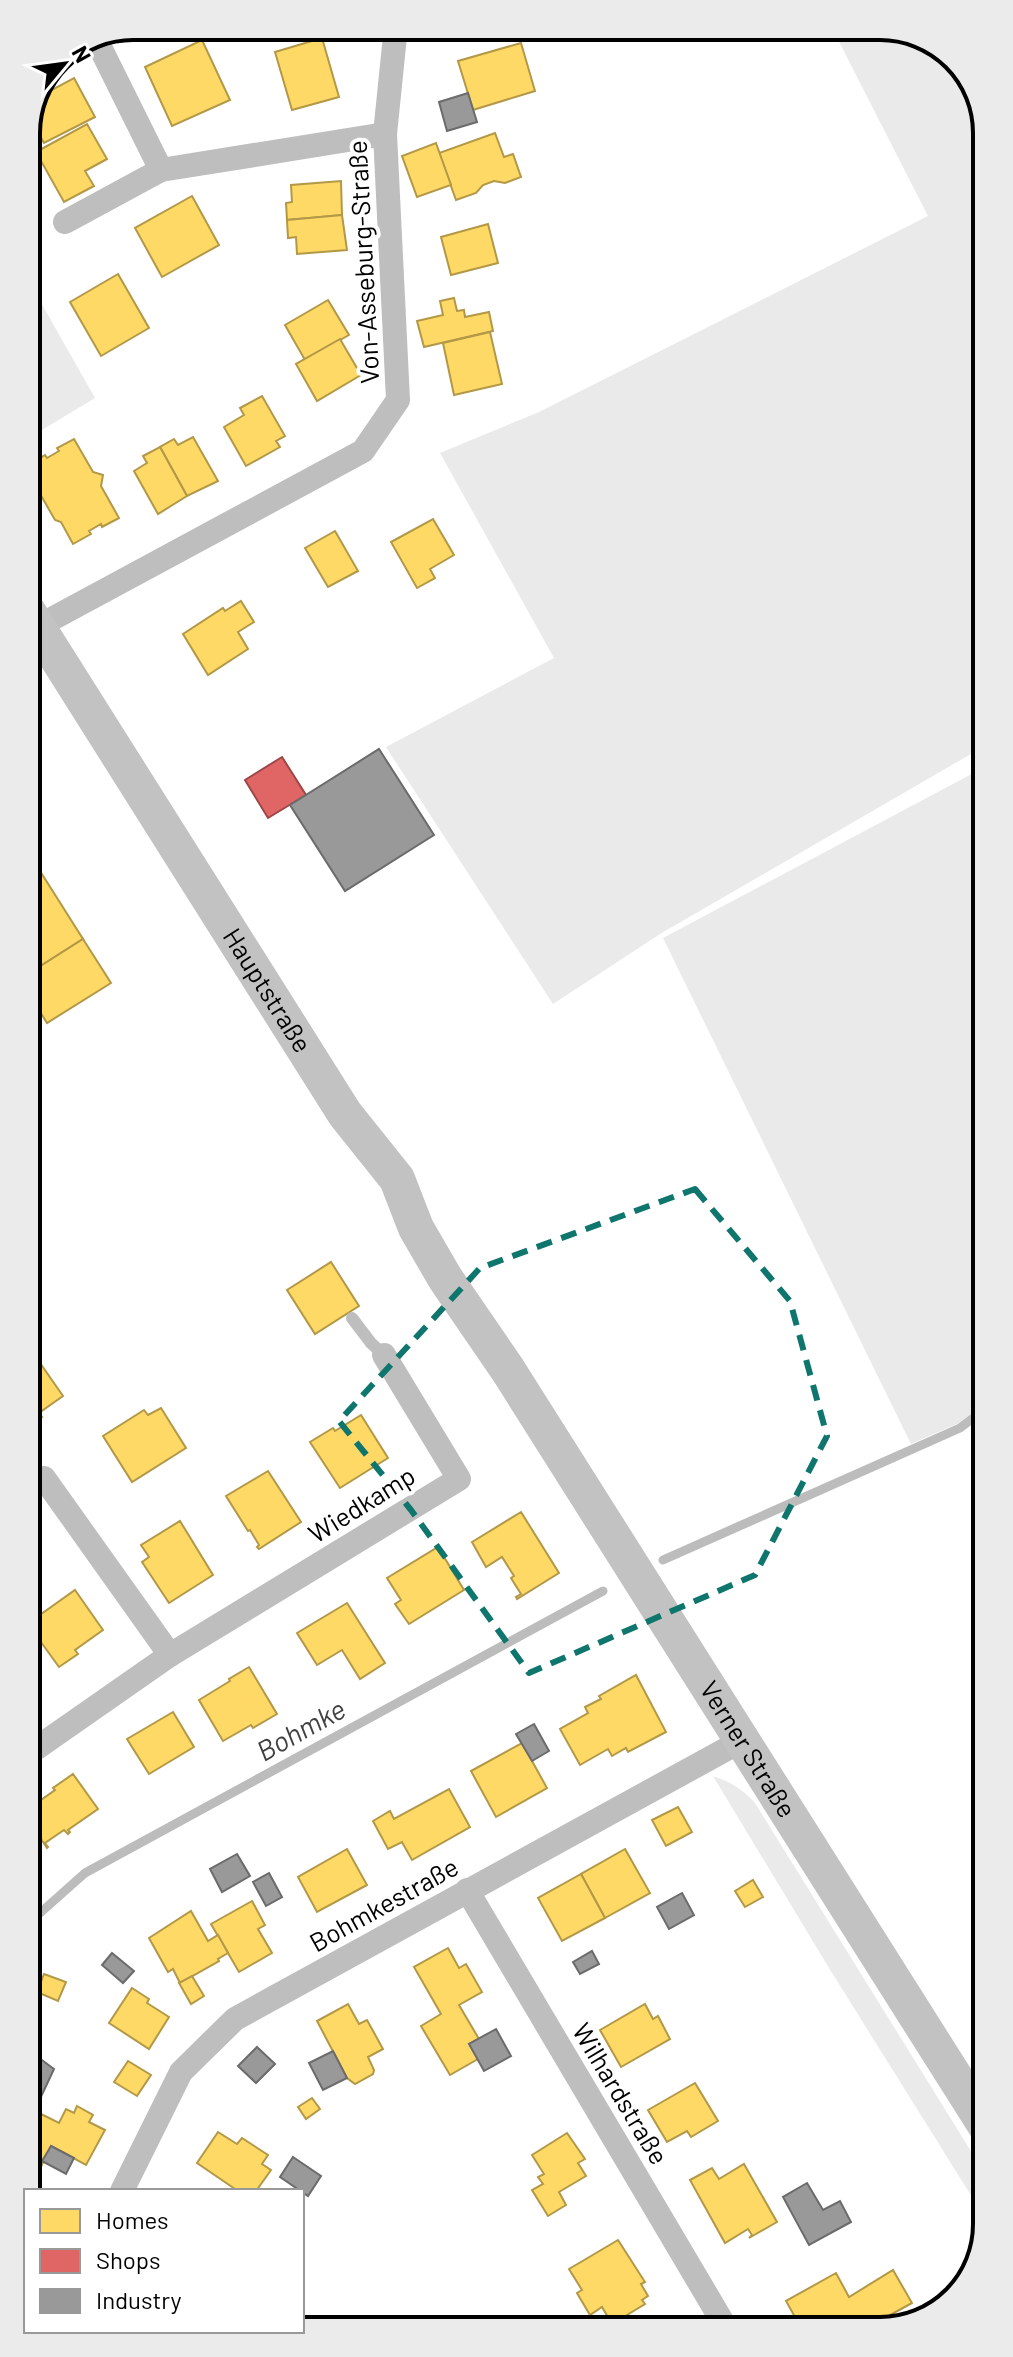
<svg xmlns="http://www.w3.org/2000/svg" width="1013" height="2357" font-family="Barlow,sans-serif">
	<rect width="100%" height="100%" fill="#fff"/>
	<g fill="#eaeaea">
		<path d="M831,26H887L945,48L981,98L983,747L660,934L553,1004L386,747L554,658L440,453L539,412L928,216Z"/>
		<path d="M27,278L95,398L27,439Z"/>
		<path d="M983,768L985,1403L959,1423L911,1444L663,938Z"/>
		<path d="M713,1776C731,1782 742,1789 755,1803L987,2177V2221L829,1968Z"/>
	</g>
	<g fill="#ffd966" stroke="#b29847" stroke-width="2">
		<path d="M322,38L339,97L292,110L275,52Z"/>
		<path d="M202,40L230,100L172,126L145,67Z"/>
		<path d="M521,43L535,91L473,110L458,61Z"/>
		<path d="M74,78L95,117L44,143L30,118L47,80L52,90Z"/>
		<path d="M87,124L107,159L85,171L94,186L64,202L36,152Z"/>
		<path d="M495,133L504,157L513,154L521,177L505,183L494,181L483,185L476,193L456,200L439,153Z"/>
		<path d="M436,143L451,185L417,197L402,156Z"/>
		<path d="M341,181L342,215L287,220L286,203L292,202L291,185Z"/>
		<path d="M192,196L219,245L162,277L135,228Z"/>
		<path d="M342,215L347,250L297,254L296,237L288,238L287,220Z"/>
		<path d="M488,224L498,263L451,275L441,237Z"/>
		<path d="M118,274L149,328L101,356L70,302Z"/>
		<path d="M454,298L457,311L464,310L465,317L489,312L493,331L424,347L417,321L443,315L440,301Z"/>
		<path d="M328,300L349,335L305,360L285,325Z"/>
		<path d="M490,332L502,384L454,395L443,343Z"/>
		<path d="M340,339L361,375L317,401L296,364Z"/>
		<path d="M262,396L285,436L276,441L280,447L246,466L224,427L244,415L240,408Z"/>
		<path d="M193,437L218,481L187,496L160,447L174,439L178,445Z"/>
		<path d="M74,439L93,472L103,475L101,486L119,518L102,527L101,524L89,531L91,534L73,544L61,522L55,520L39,492L41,486L28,465L45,455L47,458L59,451L57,448Z"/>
		<path d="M160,447L187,496L158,514L134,471L147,463L143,456Z"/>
		<path d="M433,519L454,555L430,569L435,578L417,588L391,542Z"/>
		<path d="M335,531L358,571L328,587L305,548Z"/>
		<path d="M241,601L254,622L238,632L248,649L208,675L183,634L223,608L225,611Z"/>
		<path d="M28,852L83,939L28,974Z"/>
		<path d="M83,939L111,983L47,1023L29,994L28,974Z"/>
		<path d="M331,1262L359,1306L315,1334L287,1290Z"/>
		<path d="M38,1360L63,1396L39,1413L42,1417L30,1425L29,1366Z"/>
		<path d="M161,1408L186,1448L132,1482L103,1436L144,1410L148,1415Z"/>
		<path d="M361,1415L388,1458L340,1488L310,1442L333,1428L335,1431Z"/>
		<path d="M268,1471L301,1522L259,1549L257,1547L259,1545L250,1530L248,1531L226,1496Z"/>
		<path d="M521,1512L559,1573L517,1599L516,1597L521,1594L511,1578L514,1576L502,1557L486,1567L472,1542Z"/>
		<path d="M180,1521L213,1575L169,1603L142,1562L149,1557L141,1545Z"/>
		<path d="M438,1547L464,1590L409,1624L395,1604L401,1600L387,1578Z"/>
		<path d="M75,1590L103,1630L75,1650L78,1654L59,1667L30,1627V1622Z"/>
		<path d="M347,1603L385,1663L360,1679L342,1650L317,1665L297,1633Z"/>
		<path d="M249,1667L277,1714L253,1728L251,1725L223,1741L199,1700L230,1681L229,1679Z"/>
		<path d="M636,1675L666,1732L628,1752L626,1748L612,1756L608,1749L580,1765L560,1729L588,1713L585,1707L601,1699L599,1696Z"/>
		<path d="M173,1712L194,1747L149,1774L127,1739Z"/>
		<path d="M522,1743L547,1788L496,1817L471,1771Z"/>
		<path d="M73,1774L98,1809L68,1830L70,1832L68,1834L64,1830L45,1843L48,1847L47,1848L31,1824V1807L55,1790L53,1788Z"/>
		<path d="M449,1789L470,1827L412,1860L402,1842L388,1849L373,1821L390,1811L394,1819Z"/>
		<path d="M678,1807L692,1832L666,1846L652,1820Z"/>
		<path d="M347,1849L367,1885L317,1912L298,1877Z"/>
		<path d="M625,1849L650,1893L605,1918L581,1874Z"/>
		<path d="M581,1874L605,1918L562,1941L538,1898Z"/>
		<path d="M753,1880L763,1897L745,1907L735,1891Z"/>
		<path d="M252,1901L265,1925L258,1929L272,1953L239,1972L211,1924Z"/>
		<path d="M191,1911L208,1941L218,1935L228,1953L218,1959L219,1961L180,1983L173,1969L168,1972L149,1938Z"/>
		<path d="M448,1948L459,1968L466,1964L482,1992L459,2005L479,2039L469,2044L478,2059L450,2075L421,2026L441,2014L414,1967Z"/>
		<path d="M44,1974L66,1982L58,2001L37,1992Z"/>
		<path d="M192,1976L204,1996L191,2004L179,1983Z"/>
		<path d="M132,1988L149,1999L147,2003L169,2017L149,2049L109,2023Z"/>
		<path d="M348,2004L359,2024L367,2020L383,2049L368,2057L374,2070L373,2074L355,2084L347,2078L317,2021Z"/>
		<path d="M645,2004L653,2019L658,2016L670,2039L621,2067L600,2030Z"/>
		<path d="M128,2061L151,2075L137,2096L114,2082Z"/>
		<path d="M695,2083L718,2121L691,2137L687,2131L667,2142L648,2110Z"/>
		<path d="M312,2098L320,2109L306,2119L298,2107Z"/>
		<path d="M77,2106L93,2115L89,2122L105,2130L86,2165L51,2146L40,2169L32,2165L31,2109L59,2123L66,2109L74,2113Z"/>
		<path d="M218,2132L237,2144L242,2138L268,2155L262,2164L271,2170L256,2191H238L197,2163Z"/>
		<path d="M567,2133L585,2159L578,2163L586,2176L559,2192L566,2205L548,2216L532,2190L543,2184L538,2177L544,2174L532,2155Z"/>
		<path d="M744,2164L777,2222L749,2238L752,2235L748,2229L725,2243L690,2180L712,2168L719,2179Z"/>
		<path d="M618,2240L645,2282L641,2284L648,2296L642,2300L645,2304L612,2324L602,2307L590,2315L577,2293L582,2290L569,2269Z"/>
		<path d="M893,2270L912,2303L872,2325L845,2326L844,2323L839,2326H828L826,2323L821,2326H800L786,2301L836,2273L849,2297Z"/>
	</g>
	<path fill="#e06666" stroke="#9d4747" stroke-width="2" d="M282,757L306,795L268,818L245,780Z"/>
	<g fill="#999" stroke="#6b6b6b" stroke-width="2">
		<path d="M468,93L477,122L447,131L439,102Z"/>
		<path d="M379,749L434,835L345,891L290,805Z"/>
		<path d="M534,1724L549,1751L532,1761L516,1734Z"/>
		<path d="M237,1854L250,1876L222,1892L210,1869Z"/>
		<path d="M269,1873L282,1897L266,1906L253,1882Z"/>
		<path d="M682,1893L694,1915L669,1929L657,1907Z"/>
		<path d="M592,1951L599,1964L580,1974L573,1962Z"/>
		<path d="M112,1953L134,1971L123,1983L102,1965Z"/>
		<path d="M496,2029L511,2056L484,2071L469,2044Z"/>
		<path d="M257,2047L275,2064L256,2083L238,2066Z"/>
		<path d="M333,2051L347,2078L323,2090L309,2063Z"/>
		<path d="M31,2052L54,2069L40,2099L31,2095Z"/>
		<path d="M51,2146L74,2158L66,2174L42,2161Z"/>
		<path d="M293,2157L321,2176L308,2196L280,2177Z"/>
		<path d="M807,2183L823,2210L840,2201L851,2222L809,2245L783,2197Z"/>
	</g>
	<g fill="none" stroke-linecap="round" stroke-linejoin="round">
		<g stroke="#bcbcbc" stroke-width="9">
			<path d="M663,1560L960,1428L985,1409"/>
			<path d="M31,1921L85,1873L603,1591"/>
		</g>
		<path stroke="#bebebe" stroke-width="12" d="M352,1318L371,1343L384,1355"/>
		<g stroke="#bebebe" stroke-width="24">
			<path d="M97,41L161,170L385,134"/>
			<path d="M65,222L161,170"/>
			<path d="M37,627L363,451L398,400L385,134L396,26"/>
			<path d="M44,1478L170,1655"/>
			<path d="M31,1752L170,1655L459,1479L384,1355"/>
			<path d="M467,1890L725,2326"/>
			<path d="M122,2191L181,2072L235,2019L743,1740"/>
		</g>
		<path stroke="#c2c2c2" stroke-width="36" id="s1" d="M27,610L345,1114L397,1179L416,1228L445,1278L508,1370L987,2128"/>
	</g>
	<path fill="none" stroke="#0f766e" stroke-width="6" stroke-dasharray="16 10" stroke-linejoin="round" d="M695,1189L790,1301L827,1436L755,1575L529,1673L411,1510L339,1421L480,1268Z"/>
	<g text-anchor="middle" stroke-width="8" stroke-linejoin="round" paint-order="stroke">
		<g font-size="26" fill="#000" stroke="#fff">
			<text transform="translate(364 262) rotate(-93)" y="9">Von-Asseburg-Straße</text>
			<text dy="9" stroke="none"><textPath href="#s1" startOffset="450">Hauptstraße</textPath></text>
			<text transform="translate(362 1505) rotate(-32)" y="9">Wiedkamp</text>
			<text dy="9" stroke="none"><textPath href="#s1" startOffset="1350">Verner Straße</textPath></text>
			<text transform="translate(384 1905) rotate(-29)" y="9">Bohmkestraße</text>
			<text transform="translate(620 2094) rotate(59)" y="9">Wilhardstraße</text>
		</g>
		<g font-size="28" font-style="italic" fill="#414141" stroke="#fff">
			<text transform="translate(301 1730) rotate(-29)" y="10">Bohmke</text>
		</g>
	</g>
	<path d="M0 0H1013V2357H0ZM133 40H880A93 93 0 0 1 973 133V2224A93 93 0 0 1 880 2317H133A93 93 0 0 1 40 2224V133A93 93 0 0 1 133 40Z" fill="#ebebeb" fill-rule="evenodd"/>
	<path fill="none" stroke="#000" stroke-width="4" d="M133 40H880A93 93 0 0 1 973 133V2224A93 93 0 0 1 880 2317H133A93 93 0 0 1 40 2224V133A93 93 0 0 1 133 40Z"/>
	<rect x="24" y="2189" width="280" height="144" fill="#ffffff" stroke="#999999" stroke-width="2"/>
	<rect x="40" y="2209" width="40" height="24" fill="#ffd966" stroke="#999999" stroke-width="2"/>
	<text x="96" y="2229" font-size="24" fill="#000000">Homes</text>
	<rect x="40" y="2249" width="40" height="24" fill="#e06666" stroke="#999999" stroke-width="2"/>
	<text x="96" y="2269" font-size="24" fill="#000000">Shops</text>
	<rect x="40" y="2289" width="40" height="24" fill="#999999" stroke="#999999" stroke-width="2"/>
	<text x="96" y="2309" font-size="24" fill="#000000">Industry</text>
	<g transform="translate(64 64) rotate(61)" stroke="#ffffff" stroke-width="6" paint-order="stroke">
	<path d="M0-6L14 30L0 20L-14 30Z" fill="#000000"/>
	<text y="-12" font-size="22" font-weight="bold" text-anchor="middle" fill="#000000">N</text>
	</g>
</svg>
